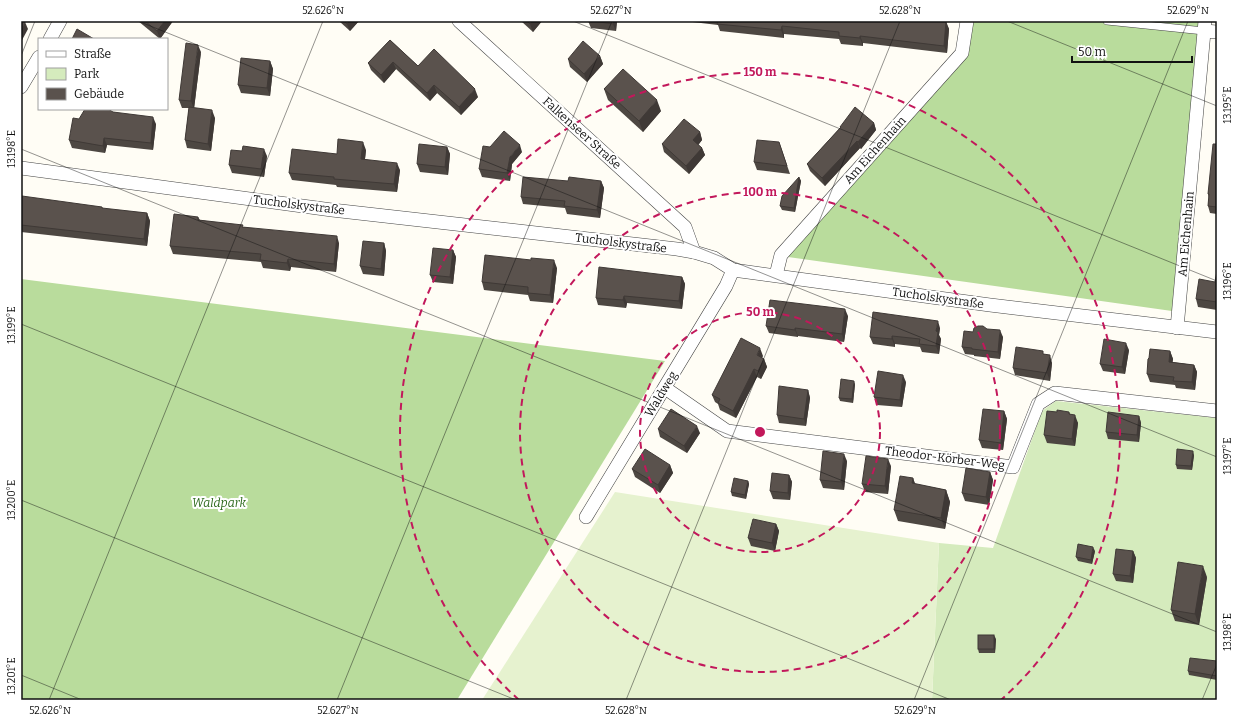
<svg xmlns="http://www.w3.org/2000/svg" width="1238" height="721" font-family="Bitter,serif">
	<rect width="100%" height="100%" fill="#fffdf5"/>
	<path fill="#d5ebbd" d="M1056,401L1217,418V700H932L939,543L993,548L1042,411Z"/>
	<g fill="#b9dc9c">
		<path d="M974,21H1205L1179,312L781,256L963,51Z"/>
		<path d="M21,279L665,361L457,700H21Z"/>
	</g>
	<path fill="#e6f2cf" d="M615,492L939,543L932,700H482Z"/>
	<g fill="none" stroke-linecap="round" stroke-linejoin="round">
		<g stroke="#444" stroke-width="8">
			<path id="service" d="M1107,21L1204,31"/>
		</g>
		<g stroke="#444" stroke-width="14">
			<g id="minor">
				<path d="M459,21L685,227L694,252"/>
				<path d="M1204,31L1217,32"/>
				<path d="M50,39L60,21"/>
				<path d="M21,87L39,57"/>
				<path d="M21,168L332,210L677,249L694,252L714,258L733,270L990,305L1217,332"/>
				<path d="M776,275L781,255L962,53L967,21"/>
				<path d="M1177,328L1205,21"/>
				<path d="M665,388L727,431L1013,467L1038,404L1055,393L1217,411"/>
				<path d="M586,517L726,286L733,270"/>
			</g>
		</g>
		<use href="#service" stroke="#fff" stroke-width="7"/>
		<use href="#minor" stroke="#fff" stroke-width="13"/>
	</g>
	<g fill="#4d4742">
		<path d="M138,21H173L160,39Z"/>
		<path d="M339,21H359L350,31Z"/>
		<path d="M521,21H542L533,32Z"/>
		<path d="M588,21H617L616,31L591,28Z"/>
		<path d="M684,21H945L949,29L947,53L863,43V46L841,44L839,39L784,34V38L720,31L718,25Z"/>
		<path d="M390,40L418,66L478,97L461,115L437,93L430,101L396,69L384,83L371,70L368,63Z"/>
		<path d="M201,52L194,108L215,118L211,151L187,148L185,140L189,108H182L179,100Z"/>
		<path d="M600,56L603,64L587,82L570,67L568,59Z"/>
		<path d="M270,61L273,69L270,96L241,93L238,85Z"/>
		<path d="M604,89L661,111L643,132L608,100Z"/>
		<path d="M113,112L156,124L153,150L107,145L105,153L72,148L69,140L79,119Z"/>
		<path d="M874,123L876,130L861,149L860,148L825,186L810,171L807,164L840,128V127Z"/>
		<path d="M700,132L702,140L698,145L702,148L705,155L689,174L664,152L662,144Z"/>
		<path d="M779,142L790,174L757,170L754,162Z"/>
		<path d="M1217,144V214L1210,213L1208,206L1209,198L1208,194Z"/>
		<path d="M447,147L450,154L448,175L420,172L417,164Z"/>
		<path d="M366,150L365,159L400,170L397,192L337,187L336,185L292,180L289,173L337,154Z"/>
		<path d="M522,152L512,164L510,181L482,177L479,169Z"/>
		<path d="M267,156L264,177L232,173L229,165Z"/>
		<path d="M799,177L801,181L795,212L782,210L780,206Z"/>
		<path d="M568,181H601L604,188L600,218L567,214L565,208L523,204L521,197Z"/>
		<path d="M21,202L102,207L103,209L147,213L150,221L147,246L21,232Z"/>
		<path d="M198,217L200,220L243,227L339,243L336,272L291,267L290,271L263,268L261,262L173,254L170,246Z"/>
		<path d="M384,243L386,251L384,276L363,274L360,266Z"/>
		<path d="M453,250L456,257L453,284L433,282L430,275Z"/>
		<path d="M557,268L553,303L530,301L528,295L484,290L482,282Z"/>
		<path d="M1217,271V310L1198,307L1196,299L1215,282Z"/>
		<path d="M682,277L685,284L682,309L627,303L626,308L598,305L596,298Z"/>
		<path d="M848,316L844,342L798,336V337L769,333L766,326Z"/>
		<path d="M940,328L939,335L941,339L939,354L922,352L920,347L895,344V347L873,344L870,337Z"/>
		<path d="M987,329L1003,337L1000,359L974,356V355L965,354L962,347L973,332Z"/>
		<path d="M1129,350L1125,374L1103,371L1100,364Z"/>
		<path d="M1170,351L1173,359L1172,362L1194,365L1197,372L1195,390L1176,388L1175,385L1150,382L1147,374Z"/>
		<path d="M1044,354L1052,363L1050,381L1015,375L1013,368Z"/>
		<path d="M763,356L762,358L764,359L767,367L761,379L757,377L736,418L720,410L718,404L715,402L712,395Z"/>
		<path d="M906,382L902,407L877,405L874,397Z"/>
		<path d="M855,384L853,403L840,401L839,398Z"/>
		<path d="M808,390L810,398L806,426L779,423L777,415Z"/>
		<path d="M1004,411L1007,419L1003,450L982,448L979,440Z"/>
		<path d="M1057,412H1069L1070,414L1078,423L1075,446L1047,443L1044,435Z"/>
		<path d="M1139,416L1141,423L1139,442L1108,439L1106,432Z"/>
		<path d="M658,429L700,433L687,453L660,437Z"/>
		<path d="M1194,455L1192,470L1177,469L1176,465Z"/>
		<path d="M847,461L844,490L823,488L820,480Z"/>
		<path d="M670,465L673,473L660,493L635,477L632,469Z"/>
		<path d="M891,466L888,494L865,492L862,484Z"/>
		<path d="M990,472L993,480L989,505L965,501L962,493Z"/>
		<path d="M789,475L792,482L790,500L773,499L770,491Z"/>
		<path d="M913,478L915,484L946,490L950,502L945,529L898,521L894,510Z"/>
		<path d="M748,481L749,484L746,499L732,496L731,492Z"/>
		<path d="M776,524L779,531L775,551L751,546L748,538Z"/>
		<path d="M1095,551L1092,564L1078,561L1076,557Z"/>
		<path d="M1133,551L1136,558L1133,583L1116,581L1113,574Z"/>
		<path d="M1207,577L1199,625L1175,621L1171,610Z"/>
		<path d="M996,639L995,653H979L978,649Z"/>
		<path d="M1217,661V680L1189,675L1188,671Z"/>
	</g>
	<g fill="#3f3936">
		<path d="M165,21H173L160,39L157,31Z"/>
		<path d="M350,21H359L350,31L347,24Z"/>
		<path d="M533,21H542L533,32L530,24Z"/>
		<path d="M614,21H617L616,31L613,24Z"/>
		<path d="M946,21L949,29L947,53L944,46Z"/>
		<path d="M25,22L28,29L21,42V30Z"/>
		<path d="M782,26L784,34V38L781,30Z"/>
		<path d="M860,36L863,43V46L860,38Z"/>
		<path d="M198,45L201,52L194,109L191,101Z"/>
		<path d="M600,56L603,64L587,82L584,74Z"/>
		<path d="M270,61L273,69L270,96L267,88Z"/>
		<path d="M393,62L396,69L384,83L381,75Z"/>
		<path d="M434,85L437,93L430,101L427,93Z"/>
		<path d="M475,89L478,97L461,115L459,107Z"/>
		<path d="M657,100L661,111L643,132L639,121Z"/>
		<path d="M212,110L215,118L211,151L208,144Z"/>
		<path d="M153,117L156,124L153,150L151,143Z"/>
		<path d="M874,123L876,130L861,149L858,142Z"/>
		<path d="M700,132L702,140L696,148L693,140Z"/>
		<path d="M104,138L107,145L105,153L103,146Z"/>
		<path d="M857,141L860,148L825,186L822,178Z"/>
		<path d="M363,142L366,150L364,167L361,159Z"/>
		<path d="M520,145L522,152L512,164L510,181L507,173L510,157Z"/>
		<path d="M447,147L450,154L448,175L445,167Z"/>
		<path d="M702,148L705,155L689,174L686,166Z"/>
		<path d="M264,149L267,156L264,177L261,169Z"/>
		<path d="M397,163L400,170L397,192L394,184Z"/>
		<path d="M799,177L801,181L795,212L794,208Z"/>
		<path d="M601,181L604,188L600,218L597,210Z"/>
		<path d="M147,213L150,221L147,246L144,239Z"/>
		<path d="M337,236L339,243L336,272L334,264Z"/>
		<path d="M384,243L386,251L384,276L381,269Z"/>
		<path d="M453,250L456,257L453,284L450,277Z"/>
		<path d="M288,259L291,267L290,271L287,263Z"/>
		<path d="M554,260L557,268L553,303L550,295Z"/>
		<path d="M682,277L685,284L682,309L679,301Z"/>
		<path d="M624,296L627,303L626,308L623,300Z"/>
		<path d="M845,309L848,316L844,342L842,334Z"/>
		<path d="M938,321L940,328L939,335L941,339L939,354L936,346V331Z"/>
		<path d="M795,328L798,336V337L795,330Z"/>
		<path d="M1000,330L1003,337L1000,359L998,352Z"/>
		<path d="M892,336L895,344V347L892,339Z"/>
		<path d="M1126,343L1129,350L1125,374L1122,367Z"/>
		<path d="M760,348L763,356L759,363L757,355Z"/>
		<path d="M1170,351L1173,359L1172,370L1169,362Z"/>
		<path d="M1050,355L1052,363L1050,381L1047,373Z"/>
		<path d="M764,359L767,367L761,379L758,371Z"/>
		<path d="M1194,365L1197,372L1195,390L1192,382Z"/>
		<path d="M754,369L757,377L736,418L733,411Z"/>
		<path d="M903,375L906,382L902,407L900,400Z"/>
		<path d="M854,381L855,384L853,403L852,399Z"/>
		<path d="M808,390L810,398L806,426L804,419Z"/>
		<path d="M1004,411L1007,419L1003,450L1001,443Z"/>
		<path d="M1075,415L1078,423L1075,446L1072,439Z"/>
		<path d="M1139,416L1141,423L1139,442L1137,435Z"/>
		<path d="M697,426L700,433L687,453L684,446Z"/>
		<path d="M1193,451L1194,455L1192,470L1191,466Z"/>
		<path d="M844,454L847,461L844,490L841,482Z"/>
		<path d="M888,459L891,466L888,494L885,486Z"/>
		<path d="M670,465L673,473L660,493L658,485Z"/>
		<path d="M990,472L993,480L989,505L986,497Z"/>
		<path d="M789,475L792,482L790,500L788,493Z"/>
		<path d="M913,478L917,489L912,483Z"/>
		<path d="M748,481L749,484L746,499L745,495Z"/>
		<path d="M946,490L950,502L945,529L941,518Z"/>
		<path d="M776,524L779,531L775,551L772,543Z"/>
		<path d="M1093,547L1095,551L1092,564L1091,560Z"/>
		<path d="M1133,551L1136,558L1133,583L1130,576Z"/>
		<path d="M1203,566L1207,577L1199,625L1195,614Z"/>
		<path d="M994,635L996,639L995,653L994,649Z"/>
	</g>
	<g fill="#5a524d" stroke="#3f3936">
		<path d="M21,21H24L25,22L21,30Z"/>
		<path d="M145,21H165L157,31Z"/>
		<path d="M344,21H350L347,24Z"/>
		<path d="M527,21H533L530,24Z"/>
		<path d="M592,21H614L613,24Z"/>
		<path d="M718,21H946L944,46L860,36V38L839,36V32L782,26L781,30L717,24Z"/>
		<path d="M77,29L94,39H72Z"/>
		<path d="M390,40L418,66L434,49L475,89L459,107L434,85L427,93L393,62L381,75L368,63Z"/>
		<path d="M583,41L600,56L584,74L568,59Z"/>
		<path d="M186,43L198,45L191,101L179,100Z"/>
		<path d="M241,58L270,61L267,88L238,85Z"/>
		<path d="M623,69L657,100L639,121L604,89Z"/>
		<path d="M189,107L212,110L208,144L185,140Z"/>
		<path d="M855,107L874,123L858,142L857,141L822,178L807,164L841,127H840Z"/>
		<path d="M85,109H108L113,112L153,117L151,143L104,138L103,146L69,140L73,118L79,119Z"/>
		<path d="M684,119L700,132L693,140L702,148L686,166L662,144Z"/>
		<path d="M504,131L520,145L510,157L507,173L479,169L483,146L490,147Z"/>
		<path d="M338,139L363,142L361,159L397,163L394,184L334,179V177L289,173L292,149L337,154Z"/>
		<path d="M757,140L779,142L787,166L754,162Z"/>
		<path d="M419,144L447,147L445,167L417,164Z"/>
		<path d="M1213,144H1217V207L1208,206L1209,194H1208Z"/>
		<path d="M243,146L264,149L261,169L229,165L231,150L242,151Z"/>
		<path d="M523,177L568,181L569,177L601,181L597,210L564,206L565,201L521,197Z"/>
		<path d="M799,177L794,208L780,206L782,196Z"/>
		<path d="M22,196L102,207V208L147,213L144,239L21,225V202Z"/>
		<path d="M174,214L198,217V220L243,225L242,227L337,236L334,264L288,259L287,263L260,260L261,254L170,246Z"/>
		<path d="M363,241L384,243L381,269L360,266Z"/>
		<path d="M433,248L453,250L450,277L430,275Z"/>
		<path d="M485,255L531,260V258L554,260L550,295L528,293V287L482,282Z"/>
		<path d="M599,267L682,277L679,301L624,296L623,300L596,298Z"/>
		<path d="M1217,271V302L1196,299L1199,279L1215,282Z"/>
		<path d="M770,300L845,309L842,334L795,328V330L766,326Z"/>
		<path d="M873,312L938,321L936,331L938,332L936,346L919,344L920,339L892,336V339L870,337Z"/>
		<path d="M978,326H983L987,329L1000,330L998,352L972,349V348L962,347L964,331L973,332L974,328Z"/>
		<path d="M741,338L760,348L757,355L764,359L758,371L754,369L733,411L718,403L720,399L712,395Z"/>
		<path d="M1104,339L1126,343L1122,367L1100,364Z"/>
		<path d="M1016,347L1043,351V354L1050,355L1047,373L1013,368Z"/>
		<path d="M1150,349L1170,351L1169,362L1194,365L1192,382L1173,381L1174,377L1147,374L1148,359L1149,358Z"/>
		<path d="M878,371L903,375L900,400L874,397Z"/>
		<path d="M841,379L854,381L852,399L839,398Z"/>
		<path d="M779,386L808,390L804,419L777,415Z"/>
		<path d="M671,409L697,426L684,446L658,429Z"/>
		<path d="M983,409L1004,411L1001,443L979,440Z"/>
		<path d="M1057,410L1069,412V414L1075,415L1072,439L1044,435L1047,411L1057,412Z"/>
		<path d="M1108,412L1139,416L1137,435L1106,432Z"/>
		<path d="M645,449L670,465L658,485L632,469Z"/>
		<path d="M1177,449L1193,451L1191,466L1176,465Z"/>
		<path d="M823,451L844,454L841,482L820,480Z"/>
		<path d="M866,456L888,459L885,486L862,484Z"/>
		<path d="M966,468L990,472L986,497L962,493Z"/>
		<path d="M772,473L789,475L788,493L770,491Z"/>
		<path d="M900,476L913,478L912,483L946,490L941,518L894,510Z"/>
		<path d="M734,478L748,481L745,495L731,492Z"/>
		<path d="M753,519L776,524L772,543L748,538Z"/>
		<path d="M1078,544L1093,547L1091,560L1076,557Z"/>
		<path d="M1116,549L1133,551L1130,576L1113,574Z"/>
		<path d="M1178,562L1203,566L1195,614L1171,610Z"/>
		<rect x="978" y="635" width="16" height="14"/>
		<path d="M1190,658L1217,661V676L1188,671Z"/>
	</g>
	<path fill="none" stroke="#111" stroke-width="1" stroke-opacity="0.45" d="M138,21L1217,457M573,21L1217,281M1007,21L1217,106M21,56L35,21M21,149L1217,632M21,324L951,700M21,500L516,700M21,675L82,700M49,700L323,21M337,700L612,21M626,700L900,21M914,700L1188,21M1202,700L1217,664"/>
	<g fill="none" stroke="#c2185b" stroke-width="2" stroke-dasharray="7 5">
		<circle cx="760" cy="432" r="120"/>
		<circle cx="760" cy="432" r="240"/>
		<path d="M519 700A360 360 0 1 1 1001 700"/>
	</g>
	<g text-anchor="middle" stroke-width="4" stroke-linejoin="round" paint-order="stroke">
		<g font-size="12" fill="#111" stroke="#fff">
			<text transform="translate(582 133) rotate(42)" y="4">Falkenseer Straße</text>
			<text transform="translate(875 150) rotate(-48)" y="4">Am Eichenhain</text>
			<text transform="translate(299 205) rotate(7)" y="4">Tucholskystraße</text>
			<text transform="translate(1186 234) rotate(-85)" y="4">Am Eichenhain</text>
			<text transform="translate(621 243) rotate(7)" y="4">Tucholskystraße</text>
			<text transform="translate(938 298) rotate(8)" y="4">Tucholskystraße</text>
			<text transform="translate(661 394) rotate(-59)" y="4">Waldweg</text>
			<text transform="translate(945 458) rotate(7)" y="4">Theodor-Körber-Weg</text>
		</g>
		<g font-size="12" font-style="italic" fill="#2f6b1f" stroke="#fff">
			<text x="219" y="507">Waldpark</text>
		</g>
	</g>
	<circle cx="760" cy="432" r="6" fill="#c2185b" stroke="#fff" stroke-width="2"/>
	<g font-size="12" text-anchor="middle" font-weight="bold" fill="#c2185b" stroke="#fff" stroke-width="4" stroke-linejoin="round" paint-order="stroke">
		<text x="760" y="76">150 m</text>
		<text x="760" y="196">100 m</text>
		<text x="760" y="316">50 m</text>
	</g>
	<rect width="1238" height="721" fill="none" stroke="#ffffff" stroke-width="44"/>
	<rect x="38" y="38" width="130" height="72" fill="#ffffff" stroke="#a0a0a0"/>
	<rect x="46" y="51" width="20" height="6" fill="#ffffff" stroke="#a0a0a0"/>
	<text x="74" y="58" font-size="12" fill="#111111">Straße</text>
	<rect x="46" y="68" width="20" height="12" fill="#d5ebbd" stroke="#a0a0a0"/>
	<text x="74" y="78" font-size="12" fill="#111111">Park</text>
	<rect x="46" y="88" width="20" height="12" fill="#5a524d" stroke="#a0a0a0"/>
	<text x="74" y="98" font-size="12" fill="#111111">Gebäude</text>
	<path d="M1072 56v6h120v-6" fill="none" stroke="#111111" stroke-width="2"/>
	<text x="1078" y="56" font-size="12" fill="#111111" stroke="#ffffff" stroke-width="3" paint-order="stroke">50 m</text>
	<rect x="22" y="22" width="1194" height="677" fill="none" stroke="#111" stroke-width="1.5"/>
	<g font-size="10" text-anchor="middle" fill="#111">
		<text x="323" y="14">52.626°N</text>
		<text x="611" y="14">52.627°N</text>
		<text x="900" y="14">52.628°N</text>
		<text x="1188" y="14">52.629°N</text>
		<text transform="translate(1227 105) rotate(-90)" y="4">13.195°E</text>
		<text transform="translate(11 149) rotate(-90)" y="4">13.198°E</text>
		<text transform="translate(1227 281) rotate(-90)" y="4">13.196°E</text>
		<text transform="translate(11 325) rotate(-90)" y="4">13.199°E</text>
		<text transform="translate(1227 456) rotate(-90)" y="4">13.197°E</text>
		<text transform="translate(11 500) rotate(-90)" y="4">13.200°E</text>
		<text transform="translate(1227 632) rotate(-90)" y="4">13.198°E</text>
		<text transform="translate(11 676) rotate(-90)" y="4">13.201°E</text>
		<text x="50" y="714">52.626°N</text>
		<text x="338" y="714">52.627°N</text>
		<text x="626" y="714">52.628°N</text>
		<text x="915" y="714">52.629°N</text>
	</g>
</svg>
